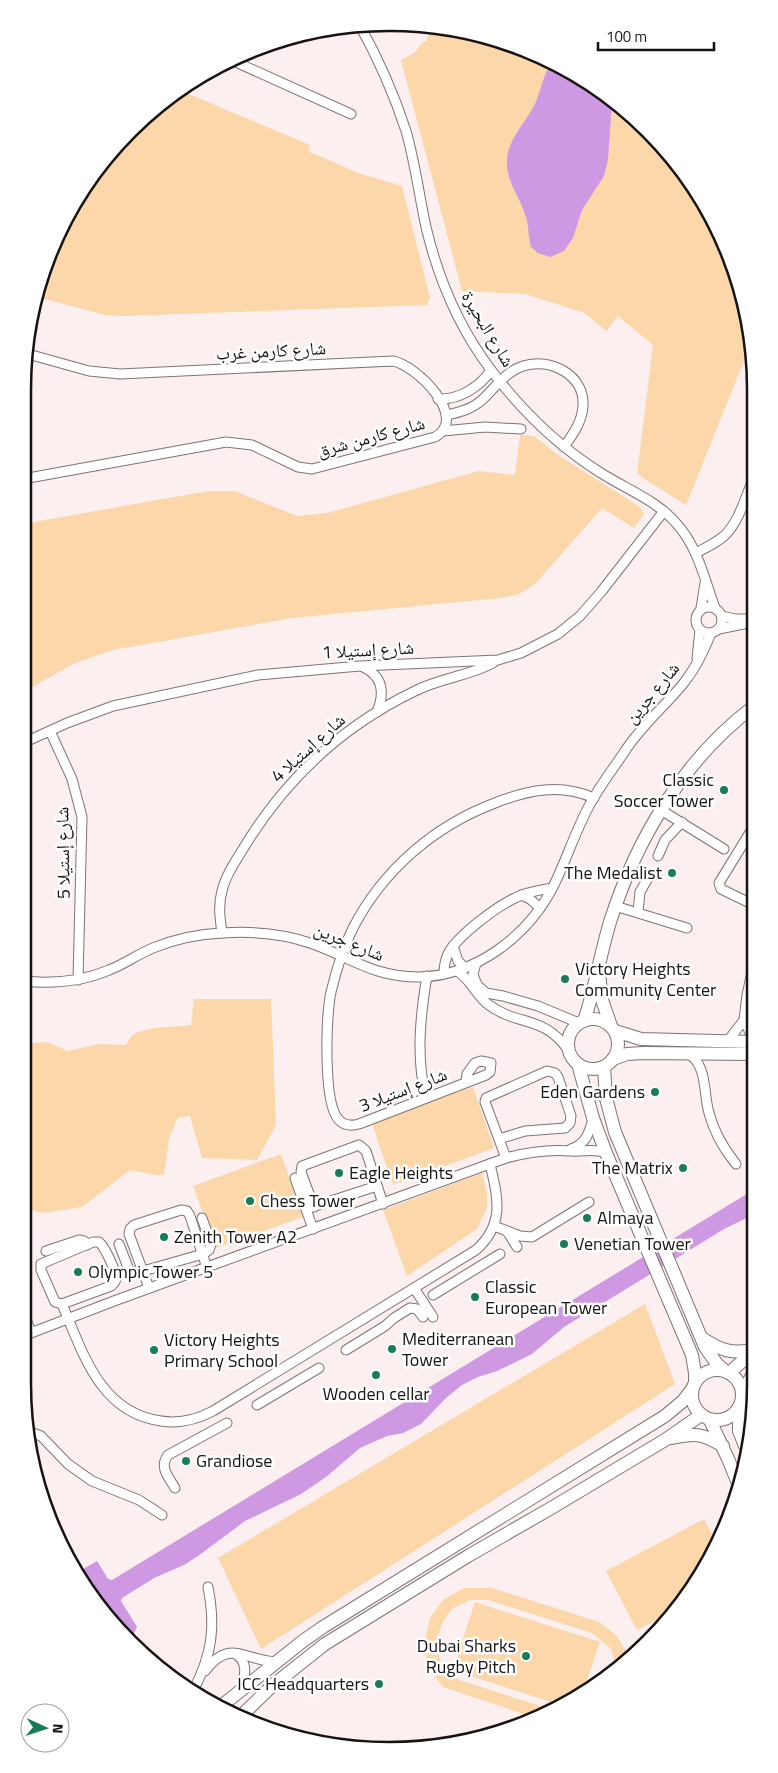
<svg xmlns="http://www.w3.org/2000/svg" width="778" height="1773" font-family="'Titillium Web','Noto Naskh Arabic',sans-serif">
	<rect width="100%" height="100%" fill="#fcefef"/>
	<g fill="#fbd7aa">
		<path d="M433,26L507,42L593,84L665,148L727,248L752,341L686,505L637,474L653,345L618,316L606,331L585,313L525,294L462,291L401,60L415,52L423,42L426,41Z"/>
		<path d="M179,90L310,145L308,151L358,173L402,186L430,298L427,305L123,316L105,315L38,297L42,271L72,205L114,147L166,98Z"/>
		<path d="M520,435L534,436L558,455L640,507L644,514L634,528L602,508L535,584L519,594L501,598L292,618L113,650L75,663L34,686L23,689V524L208,491H235L297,516L327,513L479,471L515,475Z"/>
		<path d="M194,999H271L276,1125L257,1160L202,1158L190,1116L178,1118L169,1138L164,1175H157L130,1170L82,1207L44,1213L23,1208V1044L47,1042L68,1051L99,1044L126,1045C128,1042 130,1037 133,1035C146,1026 176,1027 191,1025Z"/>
		<path d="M473,1087L494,1148L393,1185L371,1121Z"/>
		<path d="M281,1154L303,1217L216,1248L193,1186Z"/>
		<path d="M482,1173L487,1193V1207L477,1229L407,1276L383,1210Z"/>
		<path d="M645,1304L675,1384L261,1649L218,1558Z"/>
		<path d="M704,1519L717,1544L707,1567L676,1610L637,1630L606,1571Z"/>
		<path d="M464,1588H492L599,1622L616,1635L626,1651L627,1657L616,1666L611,1649L592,1633L488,1600H470L453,1608L443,1621L437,1638L439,1657L445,1670L459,1680L553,1710L536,1718L443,1687L428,1668L424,1644L430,1618L443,1600Z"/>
		<path d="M475,1602L600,1642L583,1692L572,1702L563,1706L453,1670Z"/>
	</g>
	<g fill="#cf98e3">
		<path d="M551,64L593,84L612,101L608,160L604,176L582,210L573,238L564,251L550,257L538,253L531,247C528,237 529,227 526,217C518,191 501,177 509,149C514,133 526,121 534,106C541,92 542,77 551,64Z"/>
		<path d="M755,1189V1214L724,1229L564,1327L532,1354L497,1371L478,1377L462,1385L446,1398L421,1424L403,1433L387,1436L360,1448L326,1477L301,1494L245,1521L198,1556L184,1565L154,1578L122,1598L121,1601L137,1627L131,1640L113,1625L83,1583L85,1574L83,1569L97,1561L108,1579L112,1580Z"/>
	</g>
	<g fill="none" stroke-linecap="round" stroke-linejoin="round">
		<g stroke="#7f7475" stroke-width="11">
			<g id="street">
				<path d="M359,24C378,58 394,94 406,131C415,162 419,195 426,227C438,278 460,329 491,370C522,411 558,446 601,473C626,489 656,500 676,523C698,547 704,578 715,608"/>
				<path d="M229,59L351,114"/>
				<path d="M438,399C459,400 480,387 491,370"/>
				<path d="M447,415C460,412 472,409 482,400C495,388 505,372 523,366C550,357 585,375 583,406C582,422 573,434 564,447"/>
				<path d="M443,431L485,427L521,429"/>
				<path d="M23,479L226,442L252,445L298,467L312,469L435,437C470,418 416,365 393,361L120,374L89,371L28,354"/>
				<path d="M696,553C705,548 716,543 724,536C739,522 745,498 753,480"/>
				<circle cx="709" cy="620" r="13"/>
				<path d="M701,608L705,583"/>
				<path d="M722,616L735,619H750"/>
				<path d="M719,629L753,622"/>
				<path d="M697,658L700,630"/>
				<path d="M363,667C383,676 385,693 377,712"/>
				<path d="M50,731L72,779L82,817L78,980"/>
				<path d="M23,743L67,723L113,706L258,675L360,666L498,660L521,653L558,634L580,616L601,592L664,511"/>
				<path d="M661,810L724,849"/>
				<path d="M754,826L719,883L721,889L754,905"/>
				<path d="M658,856L665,840L682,822"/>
				<path d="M521,895L530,899L540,908"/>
				<path d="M615,906L687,928"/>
				<path d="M638,912L640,892L648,878"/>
				<path d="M222,933C220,919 218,905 222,891C226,874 237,859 246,844C287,778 344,725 415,691C440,678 469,676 493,663"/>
				<path d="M453,946L458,961L465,968"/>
				<path d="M476,963L473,974L475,980L478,986L486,993L503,996L538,1006L579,1023"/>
				<path d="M457,971C471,979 476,996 489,1005C519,1027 543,1014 569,1051"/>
				<path d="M444,974C444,966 445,959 449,952C460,934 496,907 515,898C526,892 540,890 552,888"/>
				<path d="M23,981C53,984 81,982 109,970C125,964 138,954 153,948C175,939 198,934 222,933C252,931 281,933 310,943C351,957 372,977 419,977C475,976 527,937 553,887C566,861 575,832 589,806C599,787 613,769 625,751C641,726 665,706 683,684C695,669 704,651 711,633"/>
				<path d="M744,1020L754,1041"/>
				<path d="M727,1042L744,1020L747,995L754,963"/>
				<path d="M687,1053C708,1064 703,1093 709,1113C714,1132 723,1148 736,1164"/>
				<path d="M466,1082L467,1074L475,1063L481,1061L491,1063L490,1072L486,1075L359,1124C352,1126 344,1126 338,1119C323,1101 326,1016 331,992C336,971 343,948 353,928C383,870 434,826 495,803C528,790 560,783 594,798"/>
				<path d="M426,1098C416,1058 420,1017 427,976"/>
				<path d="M499,1139L525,1131L565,1128L570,1123L571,1116L558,1077L555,1073L547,1071L486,1098L485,1102L506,1158"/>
				<path d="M571,1149C586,1144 589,1133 593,1119"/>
				<path d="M295,1178L313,1229"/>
				<path d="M314,1207L301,1172L302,1166L359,1145L366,1151L383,1204"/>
				<path d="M306,1209L377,1186"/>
				<path d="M494,1226L520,1236L532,1237L589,1202"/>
				<path d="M507,1231L517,1247"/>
				<path d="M93,1242H99C105,1247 117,1273 116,1279C115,1283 114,1284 111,1286L62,1304L55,1302L41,1270V1264Z"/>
				<path d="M119,1244L129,1270L136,1273L203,1254L209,1250L211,1244L202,1218"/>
				<path d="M46,1251L79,1240L84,1241L87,1245"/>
				<path d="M149,1288L129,1234L130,1229L134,1225L181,1210L187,1211L190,1216L207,1268"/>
				<path d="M414,1288L433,1317"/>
				<path d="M433,1295L500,1254"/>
				<path d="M62,1304C83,1353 100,1413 161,1421C180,1424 196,1420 213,1411L476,1250C505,1224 498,1198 490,1164"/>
				<path d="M25,1317L31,1332"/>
				<path d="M23,1320L26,1314L23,1305"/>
				<path d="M23,1336L114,1301L506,1158C528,1152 548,1149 571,1151C584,1152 594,1148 606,1153"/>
				<path d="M346,1350L385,1326L394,1318L410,1308L417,1309L423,1317"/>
				<path d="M257,1405L319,1368"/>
				<path d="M30,1432L41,1436L68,1464L92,1481L139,1500L162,1515"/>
				<path d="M175,1488C168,1476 159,1467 168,1455L227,1423"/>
				<path d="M237,1655C249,1664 244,1676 242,1689"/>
				<path d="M205,1671C229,1639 242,1659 275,1662"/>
				<path d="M193,1691C212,1655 216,1627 208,1587"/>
			</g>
		</g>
		<g stroke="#7f7475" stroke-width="14">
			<g id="secondary">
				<path d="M600,980L601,997L611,1026"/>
				<circle cx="593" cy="1044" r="25"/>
				<path d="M584,1021C595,989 600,955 610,922C636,840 683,760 753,707"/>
				<path d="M615,1031L641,1039L754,1042"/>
				<path d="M613,1059L627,1054L642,1053L754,1054"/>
				<path d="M578,1064L593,1118L606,1153L692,1355L695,1373V1382"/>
				<path d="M604,1067L606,1098L615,1132L705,1347L717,1364L725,1371"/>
				<path d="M702,1338C721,1351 732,1354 755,1350"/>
				<circle cx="717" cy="1395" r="25"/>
				<path d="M729,1373L755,1350"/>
				<path d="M742,1394L755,1370"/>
				<path d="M739,1407V1431L745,1446"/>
				<path d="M710,1420L729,1461L739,1486"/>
				<path d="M672,1438C695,1433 702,1433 723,1446"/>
				<path d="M220,1707L303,1641L323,1627L665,1416L683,1401L692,1389"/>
				<path d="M242,1715L272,1686L325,1644L468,1556L553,1507L665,1440L701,1415"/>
			</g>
		</g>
		<use href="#street" stroke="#fff" stroke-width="9"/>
		<use href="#secondary" stroke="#fff" stroke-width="12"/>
	</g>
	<g fill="#187d56" stroke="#fff" stroke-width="2">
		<circle cx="724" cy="790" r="5"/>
		<circle cx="672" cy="873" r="5"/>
		<circle cx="565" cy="979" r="5"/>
		<circle cx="655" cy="1092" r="5"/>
		<circle cx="683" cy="1168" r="5"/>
		<circle cx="339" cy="1173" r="5"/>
		<circle cx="250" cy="1201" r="5"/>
		<circle cx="587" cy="1218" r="5"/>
		<circle cx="164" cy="1237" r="5"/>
		<circle cx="564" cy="1244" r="5"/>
		<circle cx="78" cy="1272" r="5"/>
		<circle cx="475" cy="1297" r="5"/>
		<circle cx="392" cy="1349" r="5"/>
		<circle cx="154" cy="1350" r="5"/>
		<circle cx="376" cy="1375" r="5"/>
		<circle cx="186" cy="1461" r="5"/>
		<circle cx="526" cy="1656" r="5"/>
		<circle cx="379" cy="1684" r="5"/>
	</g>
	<g text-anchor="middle" stroke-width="5" stroke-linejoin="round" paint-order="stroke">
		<g font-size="18" fill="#171313" stroke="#fff">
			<text transform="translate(488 329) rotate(59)" y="6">شارع البحيرة</text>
			<text transform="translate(271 351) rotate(-3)" y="6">شارع كارمن غرب</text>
			<text transform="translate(371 437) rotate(-15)" y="6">شارع كارمن شرق</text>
			<text transform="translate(368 650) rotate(-3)" y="6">شارع إستيلا 1</text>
			<text transform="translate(652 693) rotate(-50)" y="6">شارع جرين</text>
			<text transform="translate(308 748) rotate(-42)" y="6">شارع إستيلا 4</text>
			<text transform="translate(63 853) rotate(-91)" y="6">شارع إستيلا 5</text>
			<text transform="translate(349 942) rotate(22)" y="6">شارع جرين</text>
			<text transform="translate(403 1090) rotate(-21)" y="6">شارع إستيلا 3</text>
		</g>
		<g font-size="18" fill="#171313" stroke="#fff" text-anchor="start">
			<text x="714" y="786" text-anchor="end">Classic<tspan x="714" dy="21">Soccer Tower</tspan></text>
			<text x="662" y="879" text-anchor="end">The Medalist</text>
			<text x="575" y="975">Victory Heights<tspan x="575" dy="21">Community Center</tspan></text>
			<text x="645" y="1098" text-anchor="end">Eden Gardens</text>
			<text x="673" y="1174" text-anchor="end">The Matrix</text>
			<text x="349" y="1179">Eagle Heights</text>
			<text x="260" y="1207">Chess Tower</text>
			<text x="597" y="1224">Almaya</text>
			<text x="174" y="1243">Zenith Tower A2</text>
			<text x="574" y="1250">Venetian Tower</text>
			<text x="88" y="1278">Olympic Tower 5</text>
			<text x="485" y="1293">Classic<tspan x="485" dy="21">European Tower</tspan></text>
			<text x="402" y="1345">Mediterranean<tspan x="402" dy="21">Tower</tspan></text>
			<text x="164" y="1346">Victory Heights<tspan x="164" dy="21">Primary School</tspan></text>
			<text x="376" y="1400" text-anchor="middle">Wooden cellar</text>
			<text x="196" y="1467">Grandiose</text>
			<text x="516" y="1652" text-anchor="end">Dubai Sharks<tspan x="516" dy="21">Rugby Pitch</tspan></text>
			<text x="369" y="1690" text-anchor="end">ICC Headquarters</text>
		</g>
	</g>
	<path d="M0 0H778V1773H0ZM389 31H389A358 358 0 0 1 747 389V1384A358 358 0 0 1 389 1742H389A358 358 0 0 1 31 1384V389A358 358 0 0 1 389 31Z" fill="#fff" fill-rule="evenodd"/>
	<path fill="none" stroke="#171313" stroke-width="2.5" d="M389 31H389A358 358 0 0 1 747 389V1384A358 358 0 0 1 389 1742H389A358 358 0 0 1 31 1384V389A358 358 0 0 1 389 31Z"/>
	<g transform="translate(45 1728) rotate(93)"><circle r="24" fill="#ffffff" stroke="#a2a1a1"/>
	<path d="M0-4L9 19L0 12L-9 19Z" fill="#187d56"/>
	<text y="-8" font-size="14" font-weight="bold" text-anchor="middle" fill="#171313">N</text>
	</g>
	<path d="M598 42v8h116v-8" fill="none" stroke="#171313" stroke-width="2.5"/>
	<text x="606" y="42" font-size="15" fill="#171313" stroke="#ffffff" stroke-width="4" paint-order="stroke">100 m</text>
</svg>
